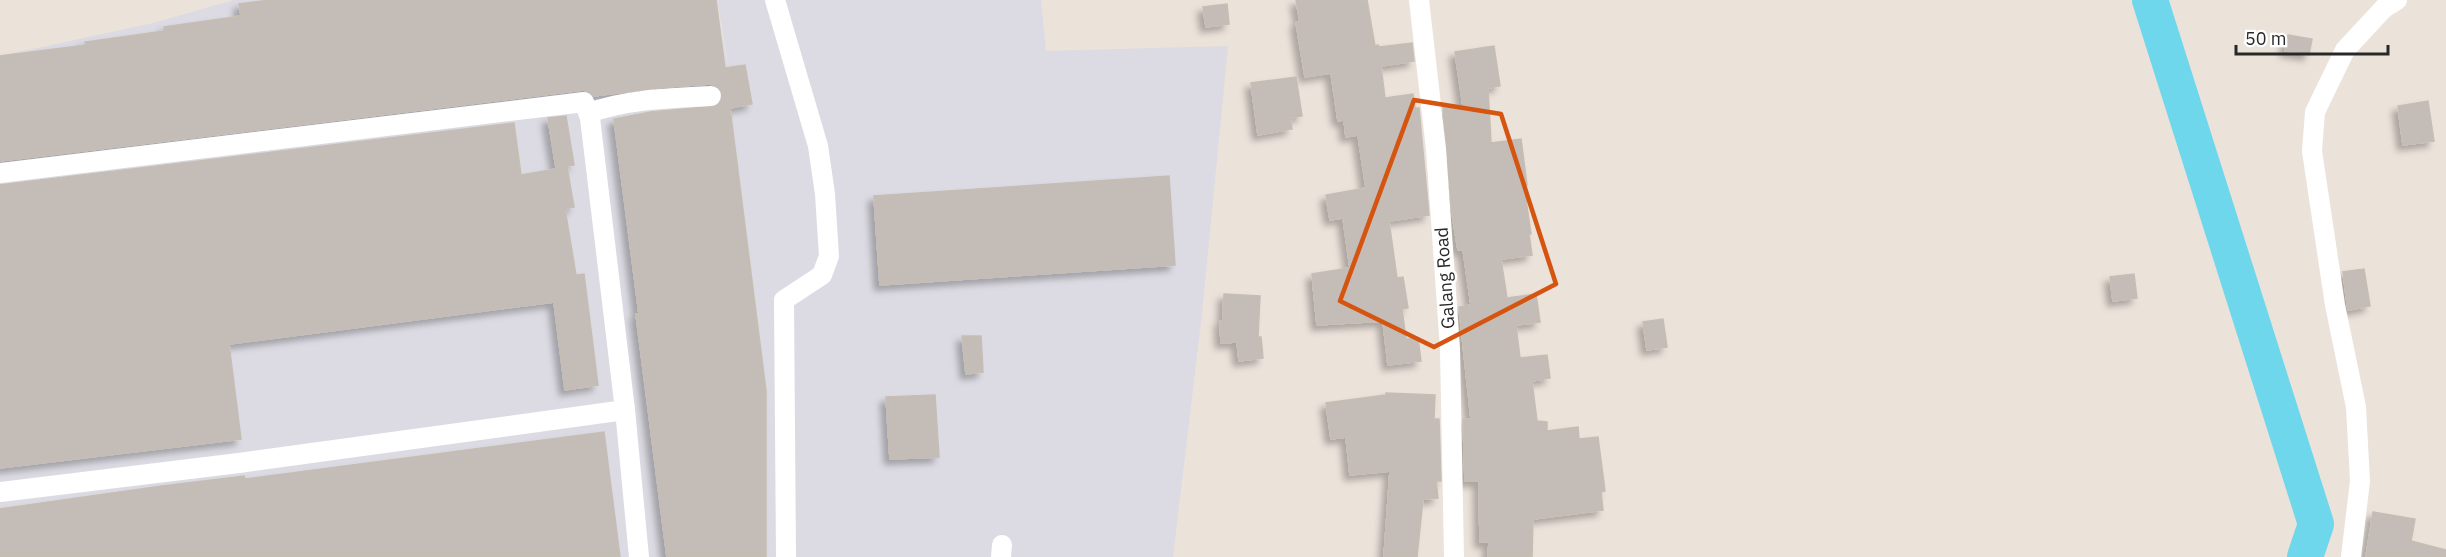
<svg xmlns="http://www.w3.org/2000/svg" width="2446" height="557" font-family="'IBM Plex Sans',sans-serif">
	<defs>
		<filter id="shadow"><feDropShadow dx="-5.5" dy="5.5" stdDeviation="3" flood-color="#0004"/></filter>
	</defs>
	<rect width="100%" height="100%" fill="#ebe2da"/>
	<path fill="#dcdbe3" d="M234,0H715L732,86L717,0H1041L1046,51L1228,46L1202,314L1173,557H0V56L153,23Z"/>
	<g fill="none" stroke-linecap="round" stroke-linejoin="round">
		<path stroke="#6ed7ec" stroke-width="36" d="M2150,0L2316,524L2305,557"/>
	</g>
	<g fill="#c3bcb7" stroke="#c6beb4" stroke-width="1.5" filter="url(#shadow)">
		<path d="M270,0H716L725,68L745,65L752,104L730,108L766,391V557H667L636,314H639L614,119L651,112L717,106L723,96L717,86L710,84L664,87L594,96L588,91L583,90L0,161V56L86,45L85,42L164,31V27L241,16L239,4Z"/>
		<path d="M1296,0H1367L1375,46L1378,45L1379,47L1412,43L1414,61L1381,66L1385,98L1413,94L1415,108H1419L1429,215L1389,221L1397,278L1403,277L1408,308L1402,309L1406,339L1418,338L1421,361L1388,365L1383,321L1317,325L1312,274L1350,268L1343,218L1330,220L1326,195L1366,188L1358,135L1346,137L1344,120L1338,121L1331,73L1305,77L1296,22H1300Z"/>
		<path d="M1227,4L1229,24L1206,27L1203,7Z"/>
		<path d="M2288,35L2312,39L2309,55L2285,51Z"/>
		<path d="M1494,46L1500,86L1488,88L1491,143L1521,139L1527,185L1524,186L1531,234H1529L1532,255L1501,259L1507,298L1536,294L1540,322L1516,325L1520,358L1547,355L1550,378L1532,381L1537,421L1547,422V431L1578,427L1579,439L1598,437L1605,491L1601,492L1603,510L1533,519L1532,557H1488L1489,542H1480L1479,481H1465L1463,419H1471L1459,307L1471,305L1463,249L1458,250L1452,213L1443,107L1463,106L1455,52Z"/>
		<path d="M1296,77L1302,116L1290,118L1292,129L1258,135L1251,83Z"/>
		<path d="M2428,101L2434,141L2403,145L2398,106Z"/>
		<path d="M566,116L574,165L556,168L548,118Z"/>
		<path d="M514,123L521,175L567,167L574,207L565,209L576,275L584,274L598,385L565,390L554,302L229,344L241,439L0,468V185Z"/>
		<path d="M1169,176L1175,265L880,285L874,196Z"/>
		<path d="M2364,269L2370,306L2348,310L2343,272Z"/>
		<path d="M2134,274L2137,298L2113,301L2110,277Z"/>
		<path d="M1224,294L1260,296L1258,337H1261L1263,358L1239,361L1237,342L1221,343L1220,321H1223Z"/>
		<path d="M1663,319L1667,347L1647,350L1643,322Z"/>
		<path d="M962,336H981L983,372L966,374Z"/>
		<path d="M1386,393L1435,395L1434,419H1439L1441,481H1436L1438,498L1423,499L1417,557H1384L1390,471L1350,475L1346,437L1331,439L1326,403L1386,395Z"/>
		<path d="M935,395L939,457L890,459L886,397Z"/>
		<path d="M604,432L620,557H0V509L162,486L244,476L245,479Z"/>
		<path d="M2373,512L2415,519L2411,541L2446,550V557H2366Z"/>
	</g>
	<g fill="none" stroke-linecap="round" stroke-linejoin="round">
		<g stroke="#fff" stroke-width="20">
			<path d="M775,0L818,146L825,194L829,256L822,275L784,300L786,557"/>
			<path d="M1419,0L1436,149L1450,349L1454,557"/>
			<path d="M589,113C627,99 671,98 711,96"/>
			<path d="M0,173L584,102L590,118L625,410L639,557"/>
			<path d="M0,492L239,463L625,410"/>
			<path d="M1001,557L1002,545"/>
			<path d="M2351,557L2360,481L2356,407L2335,305L2312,151L2315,112L2345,50L2384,8L2397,0"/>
		</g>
	</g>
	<path fill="none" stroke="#d5540f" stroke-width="4.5" stroke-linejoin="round" d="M1414,100L1501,114L1556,284L1434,347L1340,301Z"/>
	<g text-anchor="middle" stroke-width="5" stroke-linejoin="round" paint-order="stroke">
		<g font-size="18" fill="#282828" stroke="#fff">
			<text transform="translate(1445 278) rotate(-94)" y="6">Galang Road</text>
		</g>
	</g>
	<path d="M2236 45v9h152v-9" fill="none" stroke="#282828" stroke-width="3"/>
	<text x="2245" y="45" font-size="18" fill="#282828" stroke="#ffffff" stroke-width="4.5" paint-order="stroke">50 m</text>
</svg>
